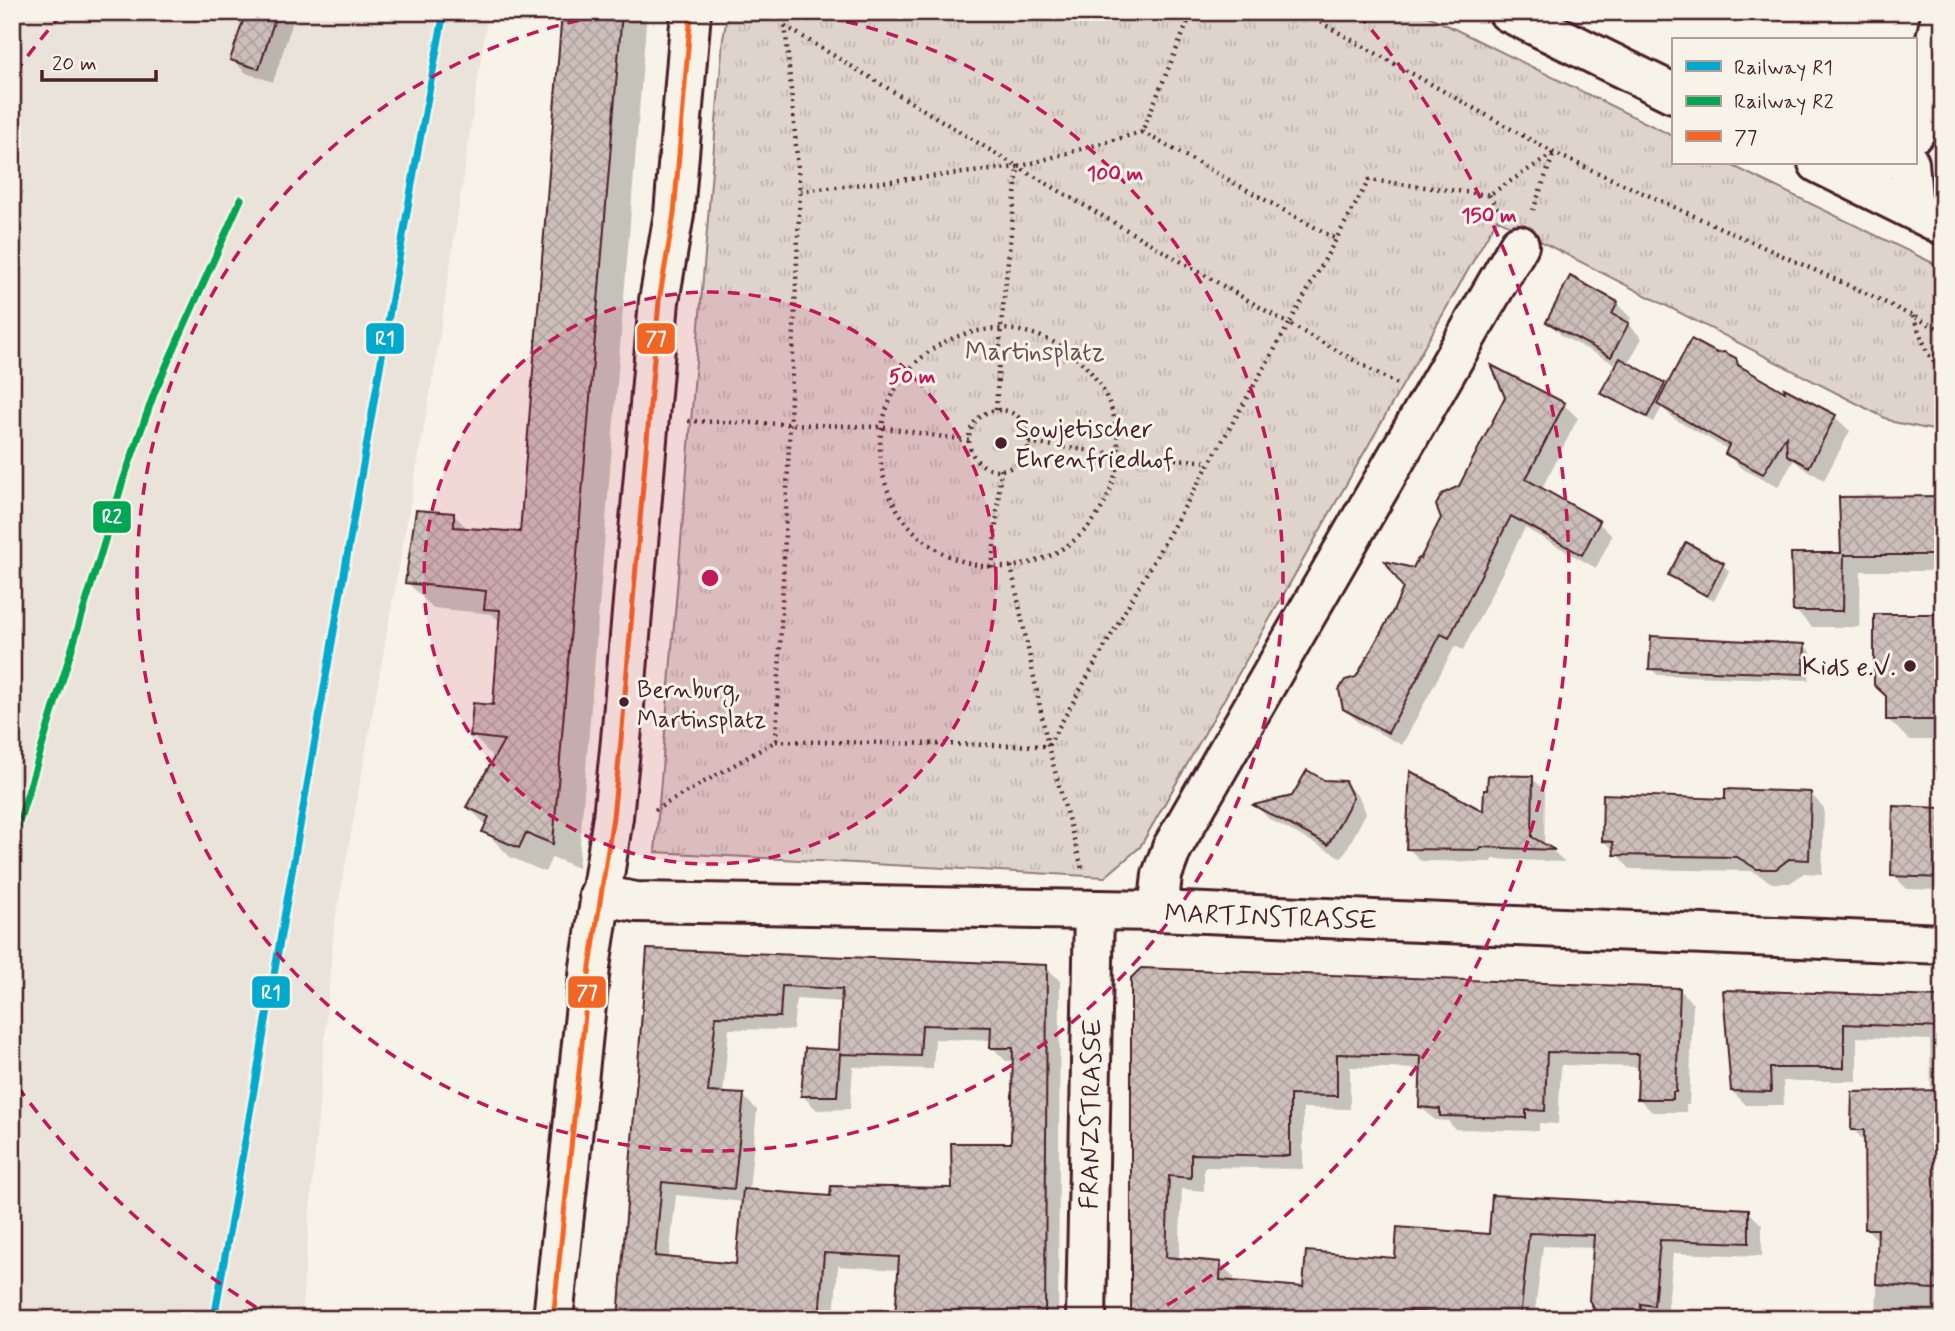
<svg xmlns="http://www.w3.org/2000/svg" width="1955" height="1331" font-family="Mynerve,sans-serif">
	<defs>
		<pattern id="grass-tufts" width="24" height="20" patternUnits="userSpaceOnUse" patternTransform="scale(1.75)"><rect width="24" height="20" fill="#ded4cc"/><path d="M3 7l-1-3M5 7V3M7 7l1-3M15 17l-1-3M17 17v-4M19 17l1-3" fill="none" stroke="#c0b6af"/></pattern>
		<pattern id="building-cross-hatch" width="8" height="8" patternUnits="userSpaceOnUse" patternTransform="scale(1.75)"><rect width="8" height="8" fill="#ccbfb9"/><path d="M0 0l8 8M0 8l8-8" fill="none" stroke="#b1a49f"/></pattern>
	</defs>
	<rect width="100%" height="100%" fill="#f7f3e8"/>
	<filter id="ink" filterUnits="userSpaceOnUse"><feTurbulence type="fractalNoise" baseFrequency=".0143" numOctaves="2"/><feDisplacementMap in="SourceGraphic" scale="14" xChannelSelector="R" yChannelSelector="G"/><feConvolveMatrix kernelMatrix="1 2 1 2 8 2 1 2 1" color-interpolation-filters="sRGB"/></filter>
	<g filter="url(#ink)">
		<path fill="#eae3da" d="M12,12H488L436,360L334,928L301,1319H12Z"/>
		<path fill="url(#grass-tufts)" stroke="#947a7c" stroke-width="2" d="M728,12H1420L1673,136V163H1727L1943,268V432L1893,422L1497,219L1140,847L1105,877L655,852L723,39Z"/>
		<g fill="#0003" fill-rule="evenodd">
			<path d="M248,12H296L273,82L246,73L232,59Z"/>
			<path d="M564,12H647L578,868L552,857L545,872L510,857L485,831L487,826L468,807L495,759L472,735L494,707L501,623L492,614L433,608L407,582L454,515L469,530L521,534Z"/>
			<path d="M1571,278L1617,304L1631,318L1628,324L1642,338L1628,364L1667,388L1716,355L1735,359L1748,372L1786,396V391L1835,417L1850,431L1824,480L1803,468L1794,460L1778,487L1741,468L1727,454L1729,450L1673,418L1662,407L1654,422L1609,399L1603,392L1617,365L1562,336L1548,321Z"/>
			<path d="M1495,369L1564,405L1578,418L1541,490L1599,523L1612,536L1596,568L1525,528L1463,650L1455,646L1402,745L1358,722L1344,708L1357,679L1395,610L1414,570L1421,561L1507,397Z"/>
			<path d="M1943,498V571H1861L1859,627H1812L1795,610L1843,555Z"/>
			<path d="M1723,565L1729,571L1714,601L1677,581L1670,575Z"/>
			<path d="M1943,615V740H1909L1888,719Z"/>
			<path d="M1804,646L1811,652L1809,680L1658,675L1651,669Z"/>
			<path d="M1532,778L1545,791L1544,846L1554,852L1565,862L1493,859L1492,862L1421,861L1408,848L1485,814L1489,792Z"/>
			<path d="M1323,781L1344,783L1359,797L1366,813L1342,858L1269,819L1256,806L1293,798Z"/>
			<path d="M1810,793L1824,808L1822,874L1804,873L1790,883H1772L1752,871L1630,869L1604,840L1727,801Z"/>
			<path d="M1943,810V890L1907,889L1893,875Z"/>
			<path d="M649,951L1046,967L1060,981L1058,1319H897L900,1270L838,1266L834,1317L857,1319H620ZM796,999L843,1002L841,1052L803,1096L817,1110L850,1109L853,1067L933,1069L935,1039L992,1040V1047L1006,1061H1015L1013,1145L954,1189L832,1198L749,1191L757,1110L743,1096L723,1095L729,1029L793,1030ZM676,1195L744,1202L738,1266L669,1259Z"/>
			<path d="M1133,979L1680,990L1693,1004L1689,1105H1686V1112H1652L1638,1098L1640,1067L1561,1065L1558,1124L1539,1123V1131L1455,1129L1448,1121L1435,1120L1421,1107L1423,1069L1350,1067V1109L1303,1108V1169L1204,1167V1191L1182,1189L1179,1260L1220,1263L1234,1277V1283L1305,1289L1397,1260L1491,1236L1748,1211L1762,1225V1256L1673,1253L1667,1318L1602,1319L1595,1248L1543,1246L1534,1319H1133Z"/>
			<path d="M1725,991L1943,998V1319H1876L1879,1241L1867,1229L1866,1143L1853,1129L1931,1092L1930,1040L1857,1037V1081H1783L1784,1105H1746L1732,1091Z"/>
		</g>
		<g fill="url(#building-cross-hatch)" stroke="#4a1f2b" stroke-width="2" fill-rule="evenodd">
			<path d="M246,12H277L259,69L230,60Z"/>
			<path d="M562,12H622L553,844L526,833L519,848L482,832L489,817L466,807L504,740L470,736L473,703L493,705L500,610L484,609L486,591L405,583L416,510L454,513V527L520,532Z"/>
			<path d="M1570,276L1618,302L1612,314L1629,323L1611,357L1546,322Z"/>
			<path d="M1691,339L1717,353L1724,352L1736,358L1738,365L1785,392L1784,388L1836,415L1809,467L1787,455L1786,436L1763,474L1725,454L1729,445L1657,404Z"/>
			<path d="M1620,358L1665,383L1647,417L1600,393Z"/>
			<path d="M1491,365L1565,403L1526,479L1600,521L1582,555L1511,516L1449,638L1441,634L1388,733L1343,709L1339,690L1345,680L1356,677L1394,609L1403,588L1385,561L1413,568L1418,558L1420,559L1441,518L1436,505L1442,494L1459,486L1505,397Z"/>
			<path d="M1943,496V555H1844L1843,611H1793L1791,553H1841L1839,497Z"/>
			<path d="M1686,542L1724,563L1707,596L1668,575Z"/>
			<path d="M1874,614H1943V720H1886V696L1874,685Z"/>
			<path d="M1651,636L1805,644L1803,674L1649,669Z"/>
			<path d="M1307,770L1324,780L1345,781L1353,798L1328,845L1253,805L1292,796Z"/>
			<path d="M1410,771L1483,811L1484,790H1487L1488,775L1533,776L1532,837L1555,850L1480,847V850L1406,849Z"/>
			<path d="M1725,789L1811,792L1809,860L1789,859L1776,869H1757L1737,857L1614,855L1613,842L1602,841L1603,794L1725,799Z"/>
			<path d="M1893,806L1943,808V878L1891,876Z"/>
			<path d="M647,949L1047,965L1045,1319H895L899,1257L824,1253L819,1319H618ZM782,986L842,989L839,1050L805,1048L801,1096H837L840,1054L920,1056L922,1025L991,1027L990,1048H1013L1011,1143H951L952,1188L831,1186L830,1196L743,1189L736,1264L655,1256L662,1182L734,1189L744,1094L708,1092L716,1016L780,1017Z"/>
			<path d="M1141,968L1680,988L1676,1092H1673V1099H1637L1639,1054L1547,1052L1545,1111L1526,1110V1118L1440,1116V1109L1419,1107L1421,1056L1337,1054V1096L1290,1095V1156L1191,1154V1178L1169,1176L1166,1257L1221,1262L1220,1280L1303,1287L1306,1251L1395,1258L1397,1227L1489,1234L1492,1195L1749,1209V1243L1660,1240L1654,1306L1641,1304L1640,1319H1600L1589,1300L1594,1235L1529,1233L1520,1319L1410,1311L1409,1319H1131V978Z"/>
			<path d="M1723,990L1943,997V1028L1844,1024V1068H1770L1771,1092L1731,1091Z"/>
			<path d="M1943,1090V1290L1876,1284L1878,1229H1865L1864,1130H1851L1852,1092Z"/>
		</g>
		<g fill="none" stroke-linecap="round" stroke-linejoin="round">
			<g stroke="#4a1f2b" stroke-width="44">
				<g id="minor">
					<path d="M1915,132L1942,12"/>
					<path d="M1909,163L1913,209"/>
					<path d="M1843,175L1879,163"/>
					<path d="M599,895L636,902L1158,911L1943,944"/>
					<path d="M1158,911L1162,875L1172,848L1519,245"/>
					<path d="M1086,1319L1094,910"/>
				</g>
			</g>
			<g stroke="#4a1f2b" stroke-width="44">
				<g id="secondary">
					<path d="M1508,12L1673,93"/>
					<path d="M1818,163L1943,225"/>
					<path d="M553,1319L590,967L613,817L621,740L659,301L674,214L691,12"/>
				</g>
			</g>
			<g stroke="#4a1f2b" stroke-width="4.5" stroke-dasharray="2 5" stroke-linecap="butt">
				<path d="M1302,12L1554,153L1870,295L1943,331"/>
				<path d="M785,26L1018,167L1142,132L1192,12"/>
				<path d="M1142,132L1336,239"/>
				<path d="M1489,195L1499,212"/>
				<path d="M1913,316L1928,354L1943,374"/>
				<circle cx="999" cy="448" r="119"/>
				<path d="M1397,384L1289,324L1369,180L1489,195L1554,153L1533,210"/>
				<path d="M996,410L1001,327L1018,167"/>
				<circle cx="999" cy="440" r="30"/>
				<path d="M688,421L880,427L970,441"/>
				<path d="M1029,443L1118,454L1210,462"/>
				<path d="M1011,566L1048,746L1083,872"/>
				<path d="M992,568L1001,469"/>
				<path d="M776,741L1048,746L1289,324L1018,167L800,191"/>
				<path d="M655,810L776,741L800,191L784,12"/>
			</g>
			<use href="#minor" stroke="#f7f3e8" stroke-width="38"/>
			<use href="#secondary" stroke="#f7f3e8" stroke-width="38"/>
			<path stroke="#4a1f2b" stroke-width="5" d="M12,845L123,481L155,391L241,199"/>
			<g stroke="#f7f3e8" stroke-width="10">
				<path id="bus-1" d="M553,1319L590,967L613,817L621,740L659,301L674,214L691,12"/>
			</g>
			<use href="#bus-1" stroke="#f26522" stroke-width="5"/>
			<g stroke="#f7f3e8" stroke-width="12">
				<path id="rail-1" d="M214,1319L416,161L444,12"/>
			</g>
			<g stroke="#f7f3e8" stroke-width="12">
				<path id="rail-2" d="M12,845L123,481L155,391L241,199"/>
			</g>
			<use href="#rail-1" stroke="#00a9ce" stroke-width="7"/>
			<use href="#rail-2" stroke="#00a651" stroke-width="7"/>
		</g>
	</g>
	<circle cx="710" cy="578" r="286" fill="#c2185b" fill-opacity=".12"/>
	<g fill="none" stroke="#c2185b" stroke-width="3.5" stroke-dasharray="12 9">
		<circle cx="710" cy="578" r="286"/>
		<path d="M805 13A573 573 0 1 1 615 13"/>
		<path d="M274 1318A859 859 0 0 1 15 1083M15 73A859 859 0 0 1 62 14M1358 14A859 859 0 0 1 1146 1318"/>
	</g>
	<g fill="#4a1f2b" stroke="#f7f3e8" stroke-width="2.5">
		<circle cx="1001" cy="443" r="7"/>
		<circle cx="1910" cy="666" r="7"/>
		<circle cx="624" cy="702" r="6"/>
	</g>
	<g text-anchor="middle" stroke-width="6" stroke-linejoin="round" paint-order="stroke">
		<g font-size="24" fill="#4a1f2b" stroke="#f7f3e8" text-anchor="start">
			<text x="637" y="697">Bernburg,<tspan x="637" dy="30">Martinsplatz</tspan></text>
		</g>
		<g font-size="26" fill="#6f4c53" stroke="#f7f3e8">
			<text x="1035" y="360">Martinsplatz</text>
		</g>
		<g font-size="26" fill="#4a1f2b" stroke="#f7f3e8" text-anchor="start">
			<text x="1015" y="437">Sowjetischer<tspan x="1015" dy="30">Ehrenfriedhof</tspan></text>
			<text x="1896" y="675" text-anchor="end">Kids e.V.</text>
		</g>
		<g font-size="26" fill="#4a1f2b" stroke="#f7f3e8">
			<text transform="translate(1271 916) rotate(2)" y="9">MARTINSTRASSE</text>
			<text transform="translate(1090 1114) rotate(-89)" y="9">FRANZSTRASSE</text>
		</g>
	</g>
	<circle cx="710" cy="578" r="10" fill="#c2185b" stroke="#f7f3e8" stroke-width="3.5"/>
	<g font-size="21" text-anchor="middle" font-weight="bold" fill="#c2185b" stroke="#f7f3e8" stroke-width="6" stroke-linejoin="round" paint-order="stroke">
		<text x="1115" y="180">100 m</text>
		<text x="1489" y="222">150 m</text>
		<text x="912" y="383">50 m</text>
	</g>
	<g stroke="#f7f3e8" stroke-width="2.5">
		<rect x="365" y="322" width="40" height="33" rx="7" fill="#00a9ce"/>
		<rect x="636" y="322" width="40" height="33" rx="7" fill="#f26522"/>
		<rect x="92" y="500" width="40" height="34" rx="7" fill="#00a651"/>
		<rect x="567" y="975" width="40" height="34" rx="7" fill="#f26522"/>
		<rect x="251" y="975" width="40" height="34" rx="7" fill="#00a9ce"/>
	</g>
	<g font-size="19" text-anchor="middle" font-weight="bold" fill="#fff">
		<text x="385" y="345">R1</text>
		<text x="656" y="345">77</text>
		<text x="112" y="523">R2</text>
		<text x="587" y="999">77</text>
		<text x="271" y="999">R1</text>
	</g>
	<rect width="1955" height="1331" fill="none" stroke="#f7f3e8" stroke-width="42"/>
	<rect x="21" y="21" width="1913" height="1289" fill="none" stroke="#4a1f2b" stroke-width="2.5" filter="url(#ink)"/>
	<rect x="1672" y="38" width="245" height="126" fill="#f7f3e8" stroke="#b29e9c" stroke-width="2"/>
	<rect x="1686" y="61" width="35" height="10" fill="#00a9ce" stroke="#b29e9c" stroke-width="2"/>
	<text x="1734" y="74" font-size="21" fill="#4a1f2b">Railway R1</text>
	<rect x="1686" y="96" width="35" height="10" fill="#00a651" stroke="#b29e9c" stroke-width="2"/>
	<text x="1734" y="108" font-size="21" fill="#4a1f2b">Railway R2</text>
	<rect x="1686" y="131" width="35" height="10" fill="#f26522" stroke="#b29e9c" stroke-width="2"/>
	<text x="1734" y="144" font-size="21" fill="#4a1f2b">77</text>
	<path d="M42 70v10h114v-10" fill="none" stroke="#4a1f2b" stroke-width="3.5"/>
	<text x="52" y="70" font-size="21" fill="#4a1f2b" stroke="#f7f3e8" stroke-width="5" paint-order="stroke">20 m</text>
</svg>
